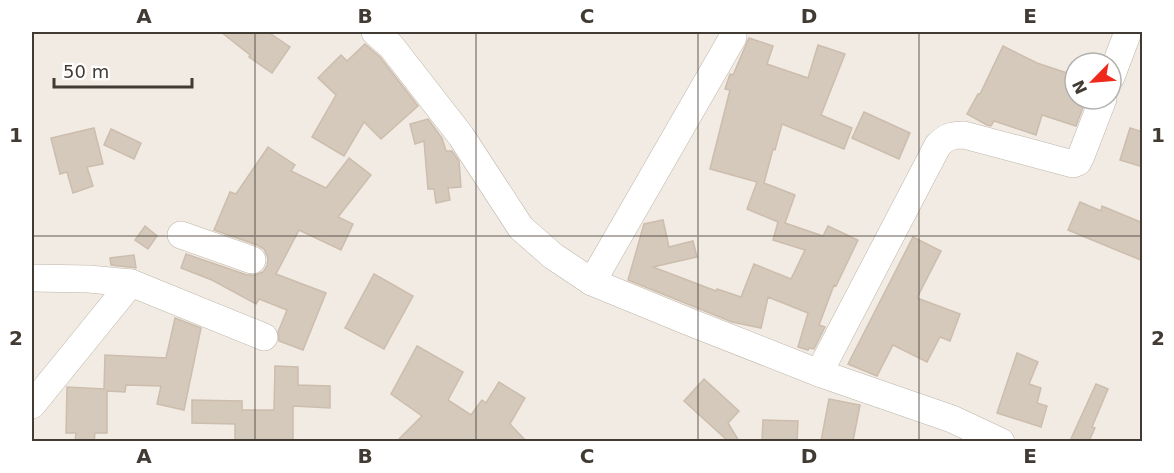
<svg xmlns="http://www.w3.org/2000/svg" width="1174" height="473" font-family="'DejaVu Sans',sans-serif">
	<rect width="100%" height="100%" fill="#f1ebe3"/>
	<g fill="#d5c9bc" stroke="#ccbdad" stroke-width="1.5">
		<path d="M221,32H268L290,47L272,73L249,57L250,55Z"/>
		<path d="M749,38L773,46L767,64L808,78L818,45L845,54L821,115L852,128L844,149L782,124L775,150L773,149L764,183L795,195L785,223L823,236L828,226L858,240L836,286L834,285L819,325L825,327L814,349L809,348L808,350L798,347L808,313L768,297L761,328L732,322L628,280L644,224L663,220L669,247L693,241L697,257L653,267L716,291L717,289L741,297L754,264L791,279L805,250L773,240L778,222L747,209L757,182L710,169L730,90L725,89L730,74L733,75Z"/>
		<path d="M365,44L380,57L418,106L381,139L364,122L344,156L312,137L336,95L318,78L341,55L347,61Z"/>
		<path d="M1003,46L1037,63L1070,74L1068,78L1075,80V99H1086L1076,126L1042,115L1036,135L994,121L991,126L987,125L967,114L978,94H980Z"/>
		<path d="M864,112L910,133L899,159L852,138Z"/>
		<path d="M428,119L442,138L446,151H452L459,161L461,187L448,188L450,200L436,203L434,189H428L424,141L415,144L410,124Z"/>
		<path d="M94,128L103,164L87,167L93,186L73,193L67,172L60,174L51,138Z"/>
		<path d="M1130,128L1143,132V167L1120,160Z"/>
		<path d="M111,129L141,143L134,159L104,145Z"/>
		<path d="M268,147L295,165L291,171L326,188L349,158L371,175L338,217L353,224L341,250L299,230L276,274L326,293L303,350L279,341L278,332L287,310L259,299L256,304L212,280L181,268L186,254L247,275H255L263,272L267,266L268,258L264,249L257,245L214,230L230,192L236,194Z"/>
		<path d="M1080,202L1101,211L1102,206L1143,223V261L1068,230Z"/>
		<path d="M145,226L157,236L148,249L135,240Z"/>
		<path d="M913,237L941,251L917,298L960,314L950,341L940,337L927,362L893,345L877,376L848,364Z"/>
		<path d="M134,255L136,268L111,265L110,258Z"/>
		<path d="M374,274L413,296L384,349L345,328Z"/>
		<path d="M175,318L201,328L184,410L157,404L161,386L126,385L125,392L107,391V433H95L94,441H75L76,433H66L67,387L104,389L105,355L166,358Z"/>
		<path d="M417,346L463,372L448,400L471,415L482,400L486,403L499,382L525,398L510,424L526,441H397L422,416L391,394Z"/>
		<path d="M1017,353L1038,362L1029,384L1041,388L1037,403L1047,406L1041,427L997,413Z"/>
		<path d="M275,366L298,367V385L330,386V408L293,406V441H235V424L192,423V400L242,401V410H274Z"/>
		<path d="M704,379L739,411L728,423L739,441H728L684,401Z"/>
		<path d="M1096,384L1108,389L1092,427L1095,428L1089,441H1070Z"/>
		<path d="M829,399L860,405L853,441H821Z"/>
		<path d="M763,420L798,421L797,441H762Z"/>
	</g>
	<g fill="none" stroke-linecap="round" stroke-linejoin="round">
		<g stroke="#beb5aa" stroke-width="28">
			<g id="minor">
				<path d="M375,32L391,46L461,136L521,228L553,256L592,282L687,321L819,373L952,419L1001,442"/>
				<path d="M1111,77L1128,32"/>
				<path d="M181,235L252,260"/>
				<path d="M32,278L89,279L131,283L264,337"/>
				<path d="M592,282L733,37"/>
				<path d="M819,373L938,145C946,137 952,135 964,135L1073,164L1078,162L1081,156L1103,99"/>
				<path d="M32,405L131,283"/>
			</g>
		</g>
		<use href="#minor" stroke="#fff" stroke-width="27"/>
	</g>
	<path fill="none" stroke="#423b34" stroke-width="1.5" stroke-opacity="0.55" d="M255,32V442M476,32V442M698,32V442M919,32V442M32,236H1142"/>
	<rect width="1174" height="473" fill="none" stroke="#ffffff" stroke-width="66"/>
	<g transform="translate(1093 81) rotate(245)"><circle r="28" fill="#ffffff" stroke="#b3b1ae" stroke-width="1.5"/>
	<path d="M0-4.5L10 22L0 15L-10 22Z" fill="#ef291c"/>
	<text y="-9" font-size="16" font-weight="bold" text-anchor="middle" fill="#423b34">N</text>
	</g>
	<path d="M54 78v9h138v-9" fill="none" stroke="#423b34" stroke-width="3"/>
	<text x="63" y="78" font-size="18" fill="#423b34" stroke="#ffffff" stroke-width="4.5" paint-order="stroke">50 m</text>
	<rect x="33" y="33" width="1108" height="407" fill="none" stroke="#423b34" stroke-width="2"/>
	<g font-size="20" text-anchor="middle" font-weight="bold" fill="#423b34">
		<text x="144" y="23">A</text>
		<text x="365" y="23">B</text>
		<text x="587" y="23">C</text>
		<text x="809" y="23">D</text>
		<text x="1030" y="23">E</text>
		<text x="16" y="142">1</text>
		<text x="1158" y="142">1</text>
		<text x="16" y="345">2</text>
		<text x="1158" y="345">2</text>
		<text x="144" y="463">A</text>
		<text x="365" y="463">B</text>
		<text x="587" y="463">C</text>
		<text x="809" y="463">D</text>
		<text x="1030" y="463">E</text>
	</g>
</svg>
